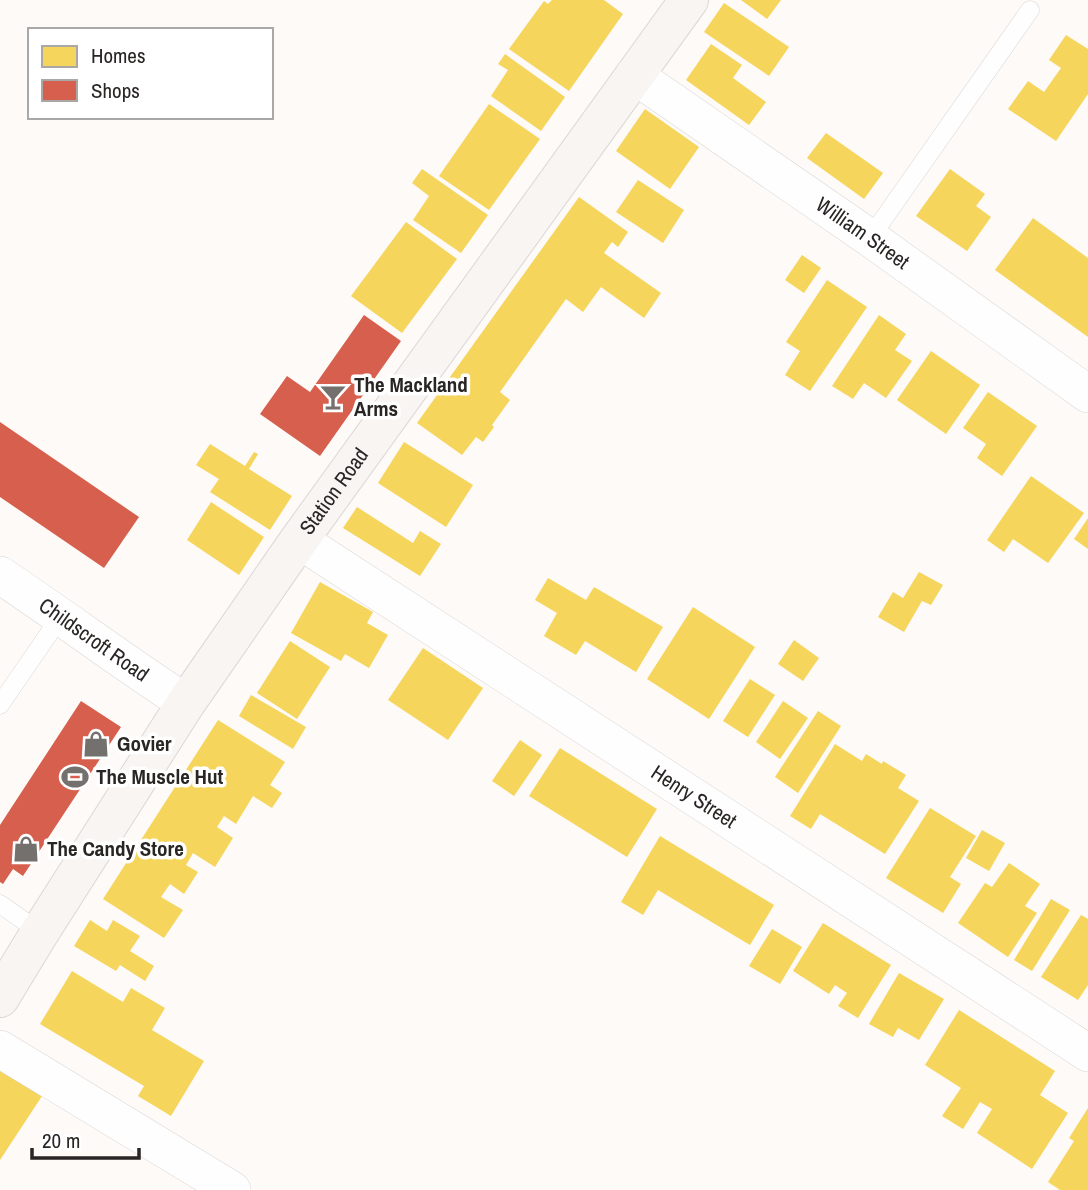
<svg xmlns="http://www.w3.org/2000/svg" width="1088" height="1190" font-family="'Archivo Narrow',sans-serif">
	<rect width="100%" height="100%" fill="#fdfaf8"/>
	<g fill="#f6d55c">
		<path d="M552,0H604L623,14L569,91L509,49L544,1L548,4Z"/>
		<path d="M741,0H781L767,19Z"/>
		<path d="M724,3L789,47L769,76L704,32Z"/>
		<path d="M1066,35L1088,49V94L1056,141L1008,109L1028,81L1044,92L1061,68L1049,60Z"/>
		<path d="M711,44L742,65L733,78L766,102L749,125L686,80Z"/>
		<path d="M505,54L565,97L541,131L491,96L508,70L498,64Z"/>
		<path d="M489,104L540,139L489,210L439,176Z"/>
		<path d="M645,109L699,147L670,189L616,151Z"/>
		<path d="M826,133L883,173L864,199L807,158Z"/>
		<path d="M422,169L488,215L461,253L413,220L429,196L412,183Z"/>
		<path d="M950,169L985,194L976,206L991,217L967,251L916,216Z"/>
		<path d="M638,180L684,210L663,243L616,212Z"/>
		<path d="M579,197L628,232L618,247L612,242L604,253L661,293L644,318L601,287L583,312L566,299L500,392L510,400L492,425L494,427L483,442L476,437L462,455L417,423Z"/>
		<path d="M1033,218L1088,258V337L995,270Z"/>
		<path d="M406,222L457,259L402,333L351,296Z"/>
		<path d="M802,255L821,268L804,293L785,280Z"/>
		<path d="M827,280L867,307L810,391L785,375L800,351L786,342Z"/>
		<path d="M879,315L906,334L895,350L912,361L886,398L864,383L853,399L832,386Z"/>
		<path d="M931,351L980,385L946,434L897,400Z"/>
		<path d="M988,392L1037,426L1002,476L977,458L986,444L963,428Z"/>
		<path d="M404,442L473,485L446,527L378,483Z"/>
		<path d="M210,444L245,466L254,452L258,454L249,469L292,496L270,530L210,492L219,479L196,465Z"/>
		<path d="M1031,476L1084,513L1048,563L1013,539L1004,552L987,540Z"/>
		<path d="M211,502L264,537L239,575L187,540Z"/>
		<path d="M357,507L413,543L420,531L441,544L420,576L343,528Z"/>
		<path d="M1088,518V549L1074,539Z"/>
		<path d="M919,572L943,585L931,605L922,601L904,632L878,617L893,592L903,598Z"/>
		<path d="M548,578L586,600L594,587L663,627L636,672L585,641L576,655L544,636L557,613L535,600Z"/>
		<path d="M320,582L373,612L367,623L388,635L369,668L345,654L341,661L291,633Z"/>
		<path d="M693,607L755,647L709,719L647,679Z"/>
		<path d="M794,640L819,658L803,681L778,664Z"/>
		<path d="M290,641L330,667L297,719L257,693Z"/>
		<path d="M423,648L483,688L448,740L388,700Z"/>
		<path d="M750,679L775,695L748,737L723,721Z"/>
		<path d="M251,695L306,727L293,749L239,716Z"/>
		<path d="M783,701L808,718L780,759L756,742Z"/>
		<path d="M818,711L841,726L798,793L775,777Z"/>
		<path d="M218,720L285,762L270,785L282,793L272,808L253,796L236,824L224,816L217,827L233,838L215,867L193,853L186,865L198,872L184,894L170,884L161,897L183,910L164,938L103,899Z"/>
		<path d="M520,740L542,755L514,796L492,781Z"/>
		<path d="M835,744L862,761L866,754L882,764L883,761L906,775L898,788L919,801L885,854L820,814L811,829L790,816Z"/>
		<path d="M560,748L657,809L627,857L529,796Z"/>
		<path d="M930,808L976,836L950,877L961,884L943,913L886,878Z"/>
		<path d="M982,830L1005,843L989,871L966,858Z"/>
		<path d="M660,836L774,905L750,945L658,890L643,915L621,902Z"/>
		<path d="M1009,863L1040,884L1025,906L1037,913L1008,957L958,923L985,883L992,887Z"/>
		<path d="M1051,899L1070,910L1032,971L1014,960Z"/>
		<path d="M1081,915L1088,919V985L1078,1000L1041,977Z"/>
		<path d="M90,920L107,931L113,920L140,936L130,951L154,966L145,981L120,965L116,971L74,946Z"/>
		<path d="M823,923L891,965L858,1018L838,1006L847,993L835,985L829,994L793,971Z"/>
		<path d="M772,929L802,947L780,984L749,966Z"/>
		<path d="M72,971L123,1002L131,988L165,1008L152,1030L204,1061L171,1116L138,1096L144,1086L40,1024Z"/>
		<path d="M899,973L944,999L919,1040L898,1028L893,1037L869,1024Z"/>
		<path d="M959,1010L1055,1071L1040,1095L1068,1113L1032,1169L977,1133L992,1109L980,1102L963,1129L942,1116L961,1088L925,1065Z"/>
		<path d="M0,1068L42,1096L0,1160Z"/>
		<path d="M1088,1108V1190H1060L1048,1182L1074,1141L1069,1138Z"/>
	</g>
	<g fill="#d6604d">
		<path d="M364,315L401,341L320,456L260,414L287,376L310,392Z"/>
		<path d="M0,422L139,517L104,568L0,497Z"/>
		<path d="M81,701L121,727L23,876L13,869L3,884L0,882V825Z"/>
	</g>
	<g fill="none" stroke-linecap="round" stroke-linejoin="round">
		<g stroke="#dad8d6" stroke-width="19">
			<g id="lane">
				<path d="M870,238L1030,10"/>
				<path d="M0,705L61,616"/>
				<path d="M0,904L40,932"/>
			</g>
		</g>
		<g stroke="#dad8d6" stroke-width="38">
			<g id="street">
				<path id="s1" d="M634,75L870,238L1088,394"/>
				<path id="s2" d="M299,540L1088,1053"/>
				<path id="s3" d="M0,575C63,617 123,662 186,703"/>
				<path d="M0,1049L232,1190"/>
			</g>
		</g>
		<g stroke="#dad8d6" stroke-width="40">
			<g id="secondary">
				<path id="s4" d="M0,998L40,932L186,703L299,540L689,0"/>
			</g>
		</g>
		<use href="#lane" stroke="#fffefe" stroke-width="18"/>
		<use href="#street" stroke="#fffefe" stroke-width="37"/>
		<use href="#secondary" stroke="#f8f5f3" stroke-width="38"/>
	</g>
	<defs>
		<g id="bar-bare" transform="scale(2.1)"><path d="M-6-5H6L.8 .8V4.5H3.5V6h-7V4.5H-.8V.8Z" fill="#73706e" stroke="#fff" stroke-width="2.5" paint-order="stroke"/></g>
		<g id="shop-bare" transform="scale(2.1)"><path d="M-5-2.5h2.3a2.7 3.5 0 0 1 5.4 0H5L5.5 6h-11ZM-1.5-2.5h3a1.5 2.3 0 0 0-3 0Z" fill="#73706e" stroke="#fff" stroke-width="2.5" paint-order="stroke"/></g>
		<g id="stadium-bare" transform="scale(2.1)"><path d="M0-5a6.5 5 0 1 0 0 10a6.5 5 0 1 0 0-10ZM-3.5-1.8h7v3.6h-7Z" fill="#73706e" stroke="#fff" stroke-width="2.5" paint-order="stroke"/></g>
	</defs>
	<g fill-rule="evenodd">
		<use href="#bar-bare" x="333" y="397"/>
		<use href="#shop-bare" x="96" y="744"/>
		<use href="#stadium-bare" x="75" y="777"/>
		<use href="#shop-bare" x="26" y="849"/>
	</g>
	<g text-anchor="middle" stroke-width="7" stroke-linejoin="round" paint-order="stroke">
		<g font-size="21" fill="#282524" stroke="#fff">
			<text dy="7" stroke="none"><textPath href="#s1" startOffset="278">William Street</textPath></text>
			<text dy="7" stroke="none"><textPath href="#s4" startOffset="607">Station Road</textPath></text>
			<text dy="7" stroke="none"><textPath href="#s3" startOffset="114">Childscroft Road</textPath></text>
			<text dy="7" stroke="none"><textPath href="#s2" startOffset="471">Henry Street</textPath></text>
		</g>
		<g font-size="21" font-weight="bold" fill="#282524" stroke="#fff" text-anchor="start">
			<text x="354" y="392">The Mackland<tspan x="354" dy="24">Arms</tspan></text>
			<text x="117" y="751">Govier</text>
			<text x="96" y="784">The Muscle Hut</text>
			<text x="47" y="856">The Candy Store</text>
		</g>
	</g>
	<rect x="28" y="28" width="245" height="91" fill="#ffffff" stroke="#a9a8a7" stroke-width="2"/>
	<rect x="42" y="46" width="35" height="21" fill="#f6d55c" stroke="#a9a8a7" stroke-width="2"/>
	<text x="91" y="63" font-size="21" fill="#282524">Homes</text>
	<rect x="42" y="80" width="35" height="21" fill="#d6604d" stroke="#a9a8a7" stroke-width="2"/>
	<text x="91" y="98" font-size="21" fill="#282524">Shops</text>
	<path d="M32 1148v10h107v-10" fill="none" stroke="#282524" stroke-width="3.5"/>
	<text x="42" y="1148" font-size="21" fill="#282524" stroke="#ffffff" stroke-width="5" paint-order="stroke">20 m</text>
</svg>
